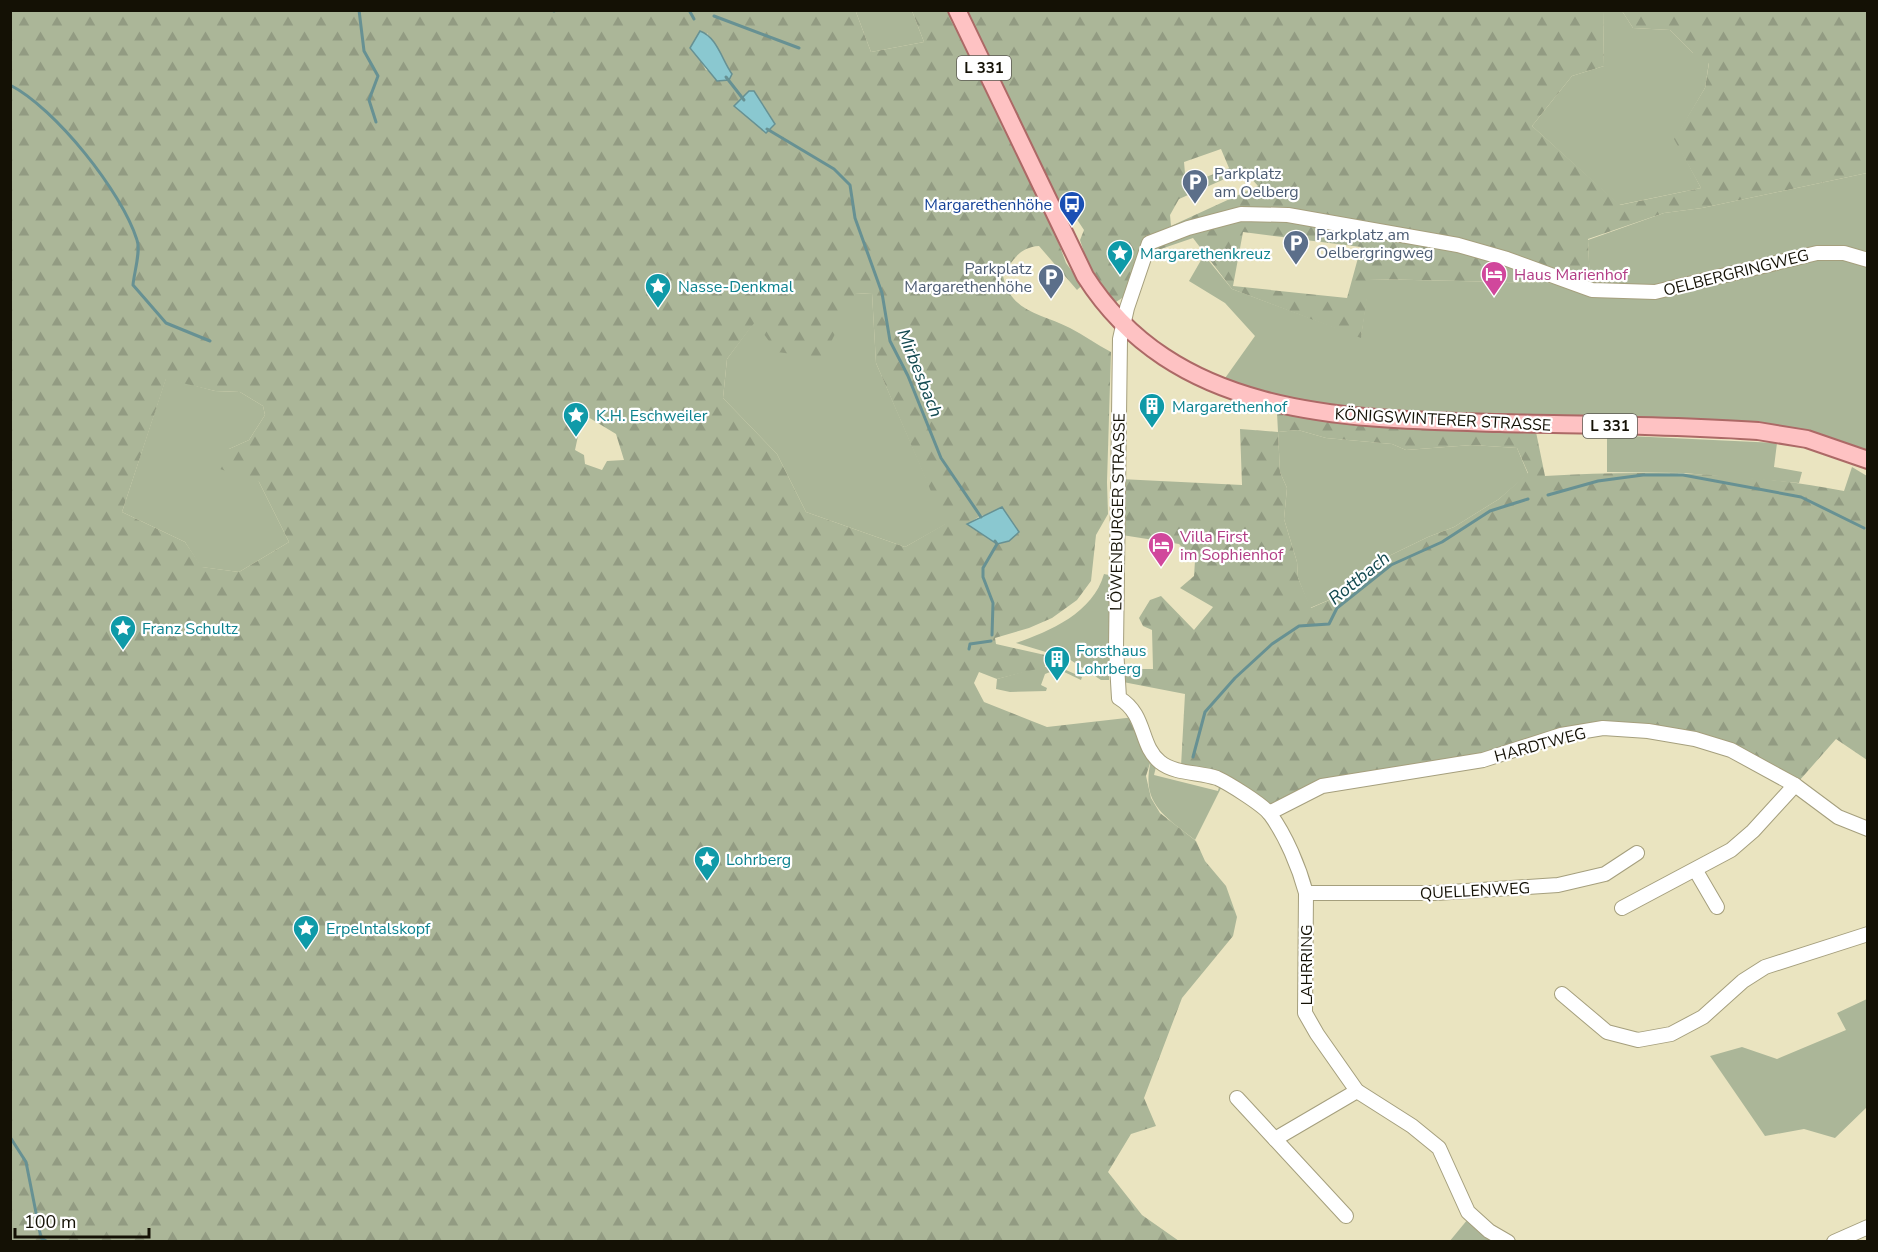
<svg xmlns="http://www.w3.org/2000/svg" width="1878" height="1252" font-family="'Nunito Sans',sans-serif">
	<defs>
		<pattern id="forest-firs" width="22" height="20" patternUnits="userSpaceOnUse" patternTransform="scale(1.5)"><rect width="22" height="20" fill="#abb698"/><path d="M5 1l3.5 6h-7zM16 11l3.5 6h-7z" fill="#929b82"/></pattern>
	</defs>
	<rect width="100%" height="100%" fill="#eae4c0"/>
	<g fill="#abb698">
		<path d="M851,11H912L924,42L871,52L856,12Z"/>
		<path d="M1603,11H1622L1633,28L1670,30L1693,53L1709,62L1705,88L1675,139L1701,188L1619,205L1532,126L1572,76L1604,66Z"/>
		<path d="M1867,173V451L1804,433L1350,413L1279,403L1223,381L1255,336L1225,303L1189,281L1204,255L1232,289L1361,337L1369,279L1590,284L1588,240L1664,213L1702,208Z"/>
		<path d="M872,293L876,363L946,524L905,547L806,512L777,454L723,398L727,359L755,321L855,294Z"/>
		<path d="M166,378L215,391L240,392L263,406L265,415L249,440L229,449L259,482L289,542L239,572L201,567L185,542L122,512Z"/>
		<path d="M1298,430L1326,438L1392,444L1406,450L1472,445L1517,448L1528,474L1499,499L1454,527L1428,537L1364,568L1356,584L1343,594L1310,608L1298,578L1297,562L1284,519L1287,488L1280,472L1278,432Z"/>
		<path d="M1607,435L1777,443L1774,467L1802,472L1799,483L1683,473L1607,472Z"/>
		<path d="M1104,574L1109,575V680H1101L1069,659L1016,643C1050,631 1093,613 1104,574Z"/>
		<path d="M1040,667H1059L1082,677L1081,680L1058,669L1045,674L1041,685L1047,688L1046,691L1010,692L996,689L997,679Z"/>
		<path d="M1152,757L1156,767L1154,775L1218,791L1220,783L1223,784L1195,840C1163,815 1139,802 1152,757Z"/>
		<path d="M1867,999V1107L1835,1138L1804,1129L1765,1136L1710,1056L1742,1047L1777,1059L1846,1030L1837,1013Z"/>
		<path d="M1468,1219L1497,1242H1449Z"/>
	</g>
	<g fill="url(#forest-firs)" fill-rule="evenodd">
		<path d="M10,11H851L856,12L871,52L924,42L912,11H951L1052,225L1066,263L1082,285L1077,290L1039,246C1020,247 1012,260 1003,276C1011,313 1041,313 1070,328C1084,335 1097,345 1111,352L1107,482L1108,514L1096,535L1091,581L1077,600L1052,618L1029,628L995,638L996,644L1045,655V667L997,679L979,672L974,683L984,702L1047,727L1135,717L1152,757L1146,776L1151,798L1160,813L1196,841L1205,861L1226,886L1237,917L1233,936L1182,998L1144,1098L1156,1126L1131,1134L1108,1172L1142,1215L1179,1241H11ZM707,33L731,74L706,70L700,59ZM749,91H754L775,123L767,132L734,106ZM872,293L876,363L945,524L905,547L806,512L777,454L723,398L727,359L755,322L777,352L823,358L855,294ZM166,379L215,391L240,392L263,406L265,415L249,440L229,449L214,467L259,482L289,542L239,572L202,567L185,542L122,512ZM588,417L616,434L624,460L607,461L602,470L585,464L584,455L575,450L581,422ZM990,514L997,544L968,524L980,516Z"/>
		<path d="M963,11H1603L1604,66L1572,76L1532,126L1620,205L1701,188L1674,139L1705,88L1709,63L1694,65L1693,53L1670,30L1633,28L1622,11H1867V173L1702,208L1664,213L1588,239L1590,284L1370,279L1361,338L1232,289L1193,238L1152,252L1125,296L1116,302L1111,299L1087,261L1080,240L1084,230L1070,209H1054ZM1221,149L1229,168L1186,185L1184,162ZM1236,174L1242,178L1250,177L1258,186L1171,226L1170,215L1179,199ZM1243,232L1361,247L1347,298L1233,286Z"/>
		<path d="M1277,413L1348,424L1536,432L1545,476C1645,470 1745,472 1844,491L1852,467L1867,476V760L1836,739L1799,781L1729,747L1647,732L1561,738L1324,787L1272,814L1181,766L1185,694L1123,682L1125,669H1153L1152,630L1143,626L1139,618L1150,600L1161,596L1194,630L1213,607L1180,588L1194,576L1195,561L1179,544L1122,535L1120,479L1242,485L1240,429L1278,432ZM1298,430L1326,438L1392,444L1406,450L1472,445L1517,448L1528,473L1499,499L1454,527L1428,537L1364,568L1356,584L1343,594L1311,608L1298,578L1297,562L1284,519L1287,488L1280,472L1278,432Z"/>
	</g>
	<g fill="#8ac8d0" stroke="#679193" stroke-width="1.5">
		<path d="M700,31C717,37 722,60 732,74L729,80L717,81L690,48Z"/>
		<path d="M749,91H754L775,124L766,133L734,106Z"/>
		<path d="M1002,507L1019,532L1009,541L997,544L967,524Z"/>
	</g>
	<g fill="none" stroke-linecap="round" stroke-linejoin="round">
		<g stroke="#679193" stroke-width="3">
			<path d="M359,10L364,51L378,76L369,100L376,122"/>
			<path d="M689,10L694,19"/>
			<path d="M554,11V10"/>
			<path d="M714,16L799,48"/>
			<path d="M726,77L744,100"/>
			<path d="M10,85C55,108 122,192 137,240C141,251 134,273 133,285L166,323L210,341"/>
			<path d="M767,129L834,169L850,185L855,218L882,293L890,341L908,376L941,458L981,517"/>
			<path d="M1548,495L1598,481L1643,475H1683L1801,497L1864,528"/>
			<path d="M992,635L993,603L983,577V568L997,544L995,541"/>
			<path d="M969,649L970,644L991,641"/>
			<path d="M1193,757L1205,712L1235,678L1272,644L1299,626L1329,624L1337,608L1391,565L1442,542L1490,511L1528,499"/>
			<path d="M10,1137L26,1162L41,1238L48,1242"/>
		</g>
		<g stroke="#a59f7d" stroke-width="16">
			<g id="minor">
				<path d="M1269,813L1322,786L1483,760L1561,735L1603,728L1648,731L1695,739L1731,750L1795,785L1838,817L1868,829"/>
				<path d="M1696,871L1717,907"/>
				<path d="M1306,893H1436L1558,885L1605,874L1637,853"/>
				<path d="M1622,908L1731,850L1753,831L1795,785"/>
				<path d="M1562,994L1607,1032L1638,1040L1671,1034L1703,1017L1743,981L1765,967L1868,934"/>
				<path d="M1237,1098L1346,1216"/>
				<path d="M1275,1139L1357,1091"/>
				<path d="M1508,1242L1489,1231L1468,1212L1439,1148L1412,1126L1357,1091L1317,1034L1305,1013L1306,893C1299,867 1286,836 1270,814C1262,804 1228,783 1217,778C1199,772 1175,774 1160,762C1139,745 1147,715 1119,698L1116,648L1120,339L1127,308L1149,243L1188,228L1241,214L1288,215L1458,245L1507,259L1592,290L1655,292L1817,253H1844L1868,260"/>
				<path d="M1834,1242L1868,1227"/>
			</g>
		</g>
		<g stroke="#ac6966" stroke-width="20">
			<path id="major" d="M957,10L1085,276C1176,419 1348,419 1500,423C1586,425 1672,425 1758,431L1807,439L1868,460"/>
		</g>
		<use href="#minor" stroke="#fff" stroke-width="14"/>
		<use href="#major" stroke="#fec2c3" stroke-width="16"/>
	</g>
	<defs>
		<g id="parking-pin" transform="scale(1.35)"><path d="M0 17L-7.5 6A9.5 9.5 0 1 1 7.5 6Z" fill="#5c6f8a" stroke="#fff"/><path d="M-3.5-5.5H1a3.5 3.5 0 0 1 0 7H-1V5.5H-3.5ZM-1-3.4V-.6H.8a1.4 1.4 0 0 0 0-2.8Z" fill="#fff"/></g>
		<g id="bus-pin" transform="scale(1.35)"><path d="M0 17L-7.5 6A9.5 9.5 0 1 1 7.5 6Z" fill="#1a4fb4" stroke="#fff"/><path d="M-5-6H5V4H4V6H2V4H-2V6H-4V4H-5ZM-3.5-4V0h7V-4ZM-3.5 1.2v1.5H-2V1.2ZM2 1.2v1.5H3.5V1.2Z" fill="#fff"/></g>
		<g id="sight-pin" transform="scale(1.35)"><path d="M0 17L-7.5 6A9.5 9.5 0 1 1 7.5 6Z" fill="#0f9aa8" stroke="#fff"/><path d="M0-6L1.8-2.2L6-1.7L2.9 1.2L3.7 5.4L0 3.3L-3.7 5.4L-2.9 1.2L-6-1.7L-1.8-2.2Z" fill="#fff"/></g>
		<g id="hotel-pin" transform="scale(1.35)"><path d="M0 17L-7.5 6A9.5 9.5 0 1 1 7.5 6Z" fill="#d1479c" stroke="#fff"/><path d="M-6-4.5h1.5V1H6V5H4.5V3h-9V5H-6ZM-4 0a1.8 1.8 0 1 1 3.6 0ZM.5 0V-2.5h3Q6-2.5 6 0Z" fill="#fff"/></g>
		<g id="building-pin" transform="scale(1.35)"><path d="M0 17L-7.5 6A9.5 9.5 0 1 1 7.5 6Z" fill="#0f9aa8" stroke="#fff"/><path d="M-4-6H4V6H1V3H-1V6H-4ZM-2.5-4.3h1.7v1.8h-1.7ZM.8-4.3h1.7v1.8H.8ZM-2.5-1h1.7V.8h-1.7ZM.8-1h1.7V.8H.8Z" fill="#fff"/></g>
	</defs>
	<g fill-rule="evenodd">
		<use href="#parking-pin" x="1195" y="182"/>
		<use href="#bus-pin" x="1072" y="204"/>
		<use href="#parking-pin" x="1296" y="243"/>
		<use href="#sight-pin" x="1120" y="253"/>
		<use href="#hotel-pin" x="1494" y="274"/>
		<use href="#parking-pin" x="1051" y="277"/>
		<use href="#sight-pin" x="658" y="286"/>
		<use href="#building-pin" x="1152" y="406"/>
		<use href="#sight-pin" x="576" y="415"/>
		<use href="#hotel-pin" x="1161" y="545"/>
		<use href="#sight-pin" x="123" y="628"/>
		<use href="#building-pin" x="1057" y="659"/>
		<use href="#sight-pin" x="707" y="859"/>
		<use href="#sight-pin" x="306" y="928"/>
	</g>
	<g text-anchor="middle" stroke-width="4.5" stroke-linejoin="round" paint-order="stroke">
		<g fill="#fff" stroke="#5a5850" stroke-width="1.5">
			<rect x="957" y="56" width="54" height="24" rx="4.5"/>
			<rect x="1583" y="414" width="54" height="24" rx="4.5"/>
		</g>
		<g font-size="15" font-weight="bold" fill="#141105">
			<text x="984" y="73">L 331</text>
			<text x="1610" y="431">L 331</text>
		</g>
		<g font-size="16" fill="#4e5e75" stroke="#fff" text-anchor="start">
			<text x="1214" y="179">Parkplatz<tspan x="1214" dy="18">am Oelberg</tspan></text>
			<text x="1316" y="240">Parkplatz am<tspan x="1316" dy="18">Oelbergringweg</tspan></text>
			<text x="1032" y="274" text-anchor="end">Parkplatz<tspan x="1032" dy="18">Margarethenhöhe</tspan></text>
		</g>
		<g font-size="16" fill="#164399" stroke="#fff" text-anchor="end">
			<text x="1052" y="210">Margarethenhöhe</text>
		</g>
		<g font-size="16" fill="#0d838f" stroke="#fff" text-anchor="start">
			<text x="1140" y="259">Margarethenkreuz</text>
			<text x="678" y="292">Nasse-Denkmal</text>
			<text x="1172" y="412">Margarethenhof</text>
			<text x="596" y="421">K.H. Eschweiler</text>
			<text x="142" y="634">Franz Schultz</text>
			<text x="1076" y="656">Forsthaus<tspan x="1076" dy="18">Lohrberg</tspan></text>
			<text x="726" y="865">Lohrberg</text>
			<text x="326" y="934">Erpelntalskopf</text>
		</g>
		<g font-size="16" fill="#141105" stroke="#fff">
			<text transform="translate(1736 272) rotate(-14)" y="6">OELBERGRINGWEG</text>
			<text transform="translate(1443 419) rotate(3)" y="6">KÖNIGSWINTERER STRASSE</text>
			<text transform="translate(1117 512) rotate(-89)" y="6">LÖWENBURGER STRASSE</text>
			<text transform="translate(1540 744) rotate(-15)" y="6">HARDTWEG</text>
			<text transform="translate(1475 890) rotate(-3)" y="6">QUELLENWEG</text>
			<text transform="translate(1306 965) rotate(-90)" y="6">LAHRRING</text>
		</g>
		<g font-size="16" fill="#b23c85" stroke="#fff" text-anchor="start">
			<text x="1514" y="280">Haus Marienhof</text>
			<text x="1180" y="542">Villa First<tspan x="1180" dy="18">im Sophienhof</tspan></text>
		</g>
		<g font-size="18" font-style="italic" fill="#124950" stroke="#fff">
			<text transform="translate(920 373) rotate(68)" y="6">Mirbesbach</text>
			<text transform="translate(1359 578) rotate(-39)" y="6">Rottbach</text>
		</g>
	</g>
	<rect width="1878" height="1252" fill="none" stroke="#141105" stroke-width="24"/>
	<path d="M15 1228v9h134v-9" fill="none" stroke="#141105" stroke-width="3"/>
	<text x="24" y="1228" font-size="18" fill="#141105" stroke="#ffffff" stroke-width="4.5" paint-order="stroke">100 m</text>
</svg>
